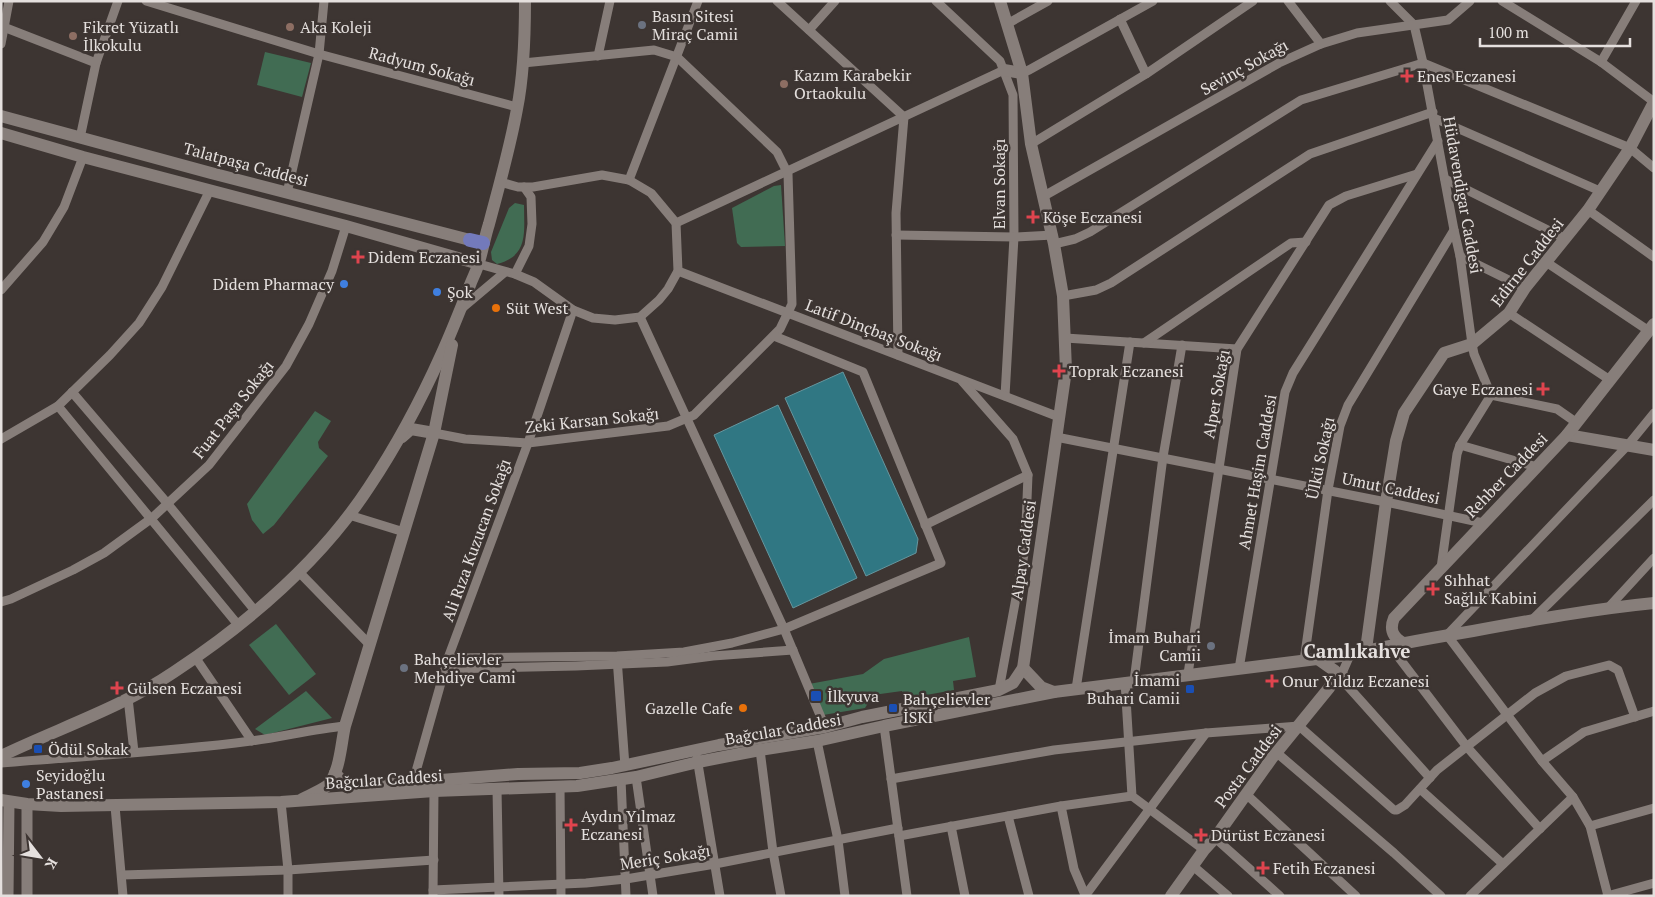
<svg xmlns="http://www.w3.org/2000/svg" width="1655" height="897" font-family="'PT Serif',serif">
	<rect width="100%" height="100%" fill="#3d3532"/>
	<g fill="#416c53">
		<path d="M265,52L311,63L302,97L257,85Z"/>
		<path d="M781,185L785,246L741,247L737,243L732,208L774,186Z"/>
		<path d="M515,203L524,205C524,232 529,256 497,264L492,260L491,252L509,208Z"/>
		<path d="M315,411L331,421L318,442L319,448L328,456L274,525L263,534L252,520L247,504Z"/>
		<path d="M276,624L316,674L289,695L249,645Z"/>
		<path d="M969,637L976,677L953,681L954,690L904,699L902,691L873,695L865,708L823,715L809,684L863,674L884,659Z"/>
		<path d="M306,691L332,718L265,735L255,729Z"/>
	</g>
	<g fill="#307783" stroke="#66969e">
		<path d="M843,372L918,539L916,553L866,576L785,398Z"/>
		<path d="M778,405L857,578L793,608L714,435Z"/>
	</g>
	<g fill="none" stroke-linecap="round" stroke-linejoin="round">
		<g stroke="#877e7a" stroke-width="9">
			<path d="M146,1L319,54L517,107"/>
			<path d="M777,1L904,117L896,213L898,355"/>
			<path d="M936,1L1000,61L1013,95L1014,237L1005,396"/>
			<path d="M1288,1L1321,44"/>
			<path d="M1390,1L1414,25"/>
			<path d="M1502,1L1601,62L1654,102"/>
			<path d="M1120,19L1146,74"/>
			<path d="M1007,24L1048,1"/>
			<path d="M1414,25L1423,63L1454,230L1460,256L1472,344L1474,354L1491,395L1557,409L1577,423"/>
			<path d="M1,26L96,63"/>
			<path d="M809,30L835,1"/>
			<path d="M1,44L9,1"/>
			<path d="M598,56L610,1"/>
			<path d="M1601,62L1636,1"/>
			<path d="M1022,73L1029,70L1153,1"/>
			<path d="M1434,118L1600,191"/>
			<path d="M80,138L96,63L118,1"/>
			<path d="M1031,144L1146,74L1253,1"/>
			<path d="M1445,179L1566,239"/>
			<path d="M629,180L698,1"/>
			<path d="M287,193L319,54L324,1"/>
			<path d="M1044,196L1279,63L1321,44L1357,33L1448,20L1470,1"/>
			<path d="M1588,210L1654,257"/>
			<path d="M676,223L1004,70"/>
			<path d="M896,235L1014,237L1053,235"/>
			<path d="M1054,244L1075,239L1090,232L1301,100L1423,63L1630,148L1654,168"/>
			<path d="M1460,256L1525,288"/>
			<path d="M1546,262L1649,331"/>
			<path d="M479,264L515,274L534,282L573,310L593,318L615,320L640,317L659,300L668,289L678,271L676,223L651,193L629,180L602,175L533,187H518L500,182"/>
			<path d="M678,271L1059,417"/>
			<path d="M515,274L529,246L532,224L531,197L524,187"/>
			<path d="M1,290L43,242L64,207L83,157"/>
			<path d="M1063,296L1096,290L1111,283L1310,154L1433,112"/>
			<path d="M461,309L505,272"/>
			<path d="M1509,313L1610,380"/>
			<path d="M640,317L784,629L825,727"/>
			<path d="M1065,338L1237,349"/>
			<path d="M1144,343L1291,243L1306,242"/>
			<path d="M962,381L1013,439L1028,475L1025,549L999,690"/>
			<path d="M72,392L167,503L256,612"/>
			<path d="M58,406L239,626"/>
			<path d="M434,433L465,439L528,443L668,426L694,415L780,329L792,304L788,174L777,152L677,57L654,50L523,63"/>
			<path d="M1056,437L1386,502L1483,523"/>
			<path d="M1,439L58,406L110,355L139,323L162,287L210,190"/>
			<path d="M1460,445L1537,467"/>
			<path d="M349,515L404,532"/>
			<path d="M925,525L1028,475"/>
			<path d="M1441,568L1457,454L1460,445L1491,395"/>
			<path d="M299,572L369,644"/>
			<path d="M1,602L11,599L73,570L104,553L152,518L209,465L286,366L309,324L332,271L346,226"/>
			<path d="M1608,608L1654,558"/>
			<path d="M1532,620L1654,500"/>
			<path d="M1390,646L1467,747L1540,829"/>
			<path d="M1350,655L1343,671L1344,682L1430,778"/>
			<path d="M195,657L252,741"/>
			<path d="M448,658L617,656L684,652L732,643L784,629L941,563L863,372L774,336"/>
			<path d="M617,658L625,766"/>
			<path d="M1304,661L1328,490L1340,426L1348,405L1454,230"/>
			<path d="M446,669L576,666L667,662L713,656L793,650"/>
			<path d="M1239,669L1285,392L1293,373L1438,141"/>
			<path d="M1188,674L1237,349L1329,205L1346,196L1417,174"/>
			<path d="M1134,681L1163,457L1182,345"/>
			<path d="M1125,682L1132,796L1204,850"/>
			<path d="M1076,689L1130,342"/>
			<path d="M128,698L134,752"/>
			<path d="M884,726L907,896"/>
			<path d="M817,741L838,840L845,896"/>
			<path d="M760,750L773,852L781,896"/>
			<path d="M1277,753L1394,853L1441,896"/>
			<path d="M697,758L720,896"/>
			<path d="M1542,761L1584,732L1654,711"/>
			<path d="M1,763C84,756 168,752 251,741C282,737 313,729 345,726"/>
			<path d="M636,777L653,896"/>
			<path d="M621,779L626,896"/>
			<path d="M891,779L1054,750L1206,733L1299,726L1394,810H1397L1405,805L1437,770L1535,693L1566,676L1609,665L1618,670L1635,717"/>
			<path d="M413,782L448,658L528,443L573,310"/>
			<path d="M560,786L561,896"/>
			<path d="M497,789L499,896"/>
			<path d="M1420,789L1503,864"/>
			<path d="M1246,794L1356,896"/>
			<path d="M281,802L288,870V896"/>
			<path d="M115,806L123,896"/>
			<path d="M1061,806L1074,869L1085,895"/>
			<path d="M1008,816L1029,896"/>
			<path d="M951,826L965,896"/>
			<path d="M1590,826L1654,808"/>
			<path d="M899,836L1061,806L1132,796"/>
			<path d="M1215,838L1280,896"/>
			<path d="M1193,866L1228,896"/>
			<path d="M122,875L288,870L434,860"/>
			<path d="M433,890L586,883L626,879L715,864L898,828"/>
			<path d="M433,896L434,791"/>
			<path d="M1085,896L1206,733"/>
			<path d="M1470,896L1573,797"/>
			<path d="M1607,896L1654,883"/>
			<path d="M1608,896L1590,826L1573,797L1542,761L1447,635L1628,445L1654,413"/>
		</g>
		<g stroke="#877e7a" stroke-width="11">
			<path d="M27,804V896"/>
			<path d="M8,896L9,802"/>
		</g>
		<g stroke="#877e7a" stroke-width="12">
			<path d="M1004,70L1022,73"/>
			<path d="M1,116L211,173L470,240"/>
			<path d="M1,133L83,157L346,226L479,264"/>
			<path d="M1567,435L1654,450"/>
			<path d="M402,437L411,429L434,433"/>
			<path d="M1403,643C1393,637 1389,630 1394,618L1567,435L1654,324"/>
			<path d="M1361,652L1367,642L1386,502L1396,441L1404,413L1444,353L1472,344L1509,313L1525,288L1588,210L1630,148L1654,102"/>
			<path d="M1023,668L1041,687L1054,692"/>
			<path d="M1,756C59,728 121,708 174,672C248,623 320,562 369,487C397,445 421,400 442,353C452,331 461,308 470,285C473,277 477,270 479,262C483,249 485,236 489,224C499,186 510,148 517,109C524,74 525,37 525,1"/>
			<path d="M335,773L344,783L352,787L518,774L580,773L612,768L719,745L825,727L862,717L999,690L1013,683L1023,668L1066,370L1063,296L1054,244L1031,144L1022,73L1000,1"/>
			<path d="M302,799C310,795 320,791 327,786C340,774 341,743 345,726L434,433L452,345"/>
			<path d="M1,800L27,804L61,806L281,802L434,791L577,786L636,777L698,762L760,750L817,741L884,726L1054,692L1349,655C1390,645 1431,638 1473,631C1533,620 1593,609 1654,603"/>
			<path d="M1171,896L1204,850L1215,838L1272,758L1329,688L1336,676L1335,671L1318,659"/>
		</g>
		<path stroke="#737abb" stroke-width="14" d="M470,240L483,243"/>
	</g>
	<g fill="#6b7280" stroke="#3d3532" stroke-width="2">
		<circle cx="642" cy="25" r="5"/>
		<circle cx="1211" cy="646" r="5"/>
		<circle cx="404" cy="668" r="5"/>
	</g>
	<g fill="#8d6e63" stroke="#3d3532" stroke-width="2">
		<circle cx="290" cy="27" r="5"/>
		<circle cx="73" cy="36" r="5"/>
		<circle cx="784" cy="84" r="5"/>
	</g>
	<g fill="#e0444e" stroke="#3d3532" stroke-width="2">
		<path d="M1404.5 68.5h5v5h5v5h-5v5h-5v-5h-5v-5h5z"/>
		<path d="M1030.5 209.5h5v5h5v5h-5v5h-5v-5h-5v-5h5z"/>
		<path d="M355.5 249.5h5v5h5v5h-5v5h-5v-5h-5v-5h5z"/>
		<path d="M1056.5 363.5h5v5h5v5h-5v5h-5v-5h-5v-5h5z"/>
		<path d="M1540.5 381.5h5v5h5v5h-5v5h-5v-5h-5v-5h5z"/>
		<path d="M1430.5 581.5h5v5h5v5h-5v5h-5v-5h-5v-5h5z"/>
		<path d="M1269.5 673.5h5v5h5v5h-5v5h-5v-5h-5v-5h5z"/>
		<path d="M114.5 680.5h5v5h5v5h-5v5h-5v-5h-5v-5h5z"/>
		<path d="M568.5 817.5h5v5h5v5h-5v5h-5v-5h-5v-5h5z"/>
		<path d="M1198.5 827.5h5v5h5v5h-5v5h-5v-5h-5v-5h5z"/>
		<path d="M1260.5 860.5h5v5h5v5h-5v5h-5v-5h-5v-5h5z"/>
	</g>
	<g fill="#3f7fe0" stroke="#3d3532" stroke-width="2">
		<circle cx="344" cy="284" r="5"/>
		<circle cx="437" cy="292" r="5"/>
		<circle cx="26" cy="784" r="5"/>
	</g>
	<g fill="#e8710a" stroke="#3d3532" stroke-width="2">
		<circle cx="496" cy="308" r="5"/>
		<circle cx="743" cy="708" r="5"/>
	</g>
	<g fill="#1a4fb4" stroke="#3d3532" stroke-width="2">
		<rect x="1185" y="684" width="10" height="10" rx="2.5"/>
		<rect x="810" y="690" width="12" height="12" rx="2.5"/>
		<rect x="888" y="703" width="10" height="10" rx="2.5"/>
		<rect x="33" y="744" width="10" height="10" rx="2.5"/>
	</g>
	<g text-anchor="middle" stroke-width="5" stroke-linejoin="round" paint-order="stroke">
		<g font-size="16" fill="#e5e0de" stroke="#3d3532" text-anchor="start">
			<text x="652" y="22">Basın Sitesi<tspan x="652" dy="18">Miraç Camii</tspan></text>
			<text x="83" y="33">Fikret Yüzatlı<tspan x="83" dy="18">İlkokulu</tspan></text>
			<text x="300" y="33">Aka Koleji</text>
			<text x="794" y="81">Kazım Karabekir<tspan x="794" dy="18">Ortaokulu</tspan></text>
			<text x="1417" y="82">Enes Eczanesi</text>
			<text x="1043" y="223">Köşe Eczanesi</text>
			<text x="368" y="263">Didem Eczanesi</text>
			<text x="334" y="290" text-anchor="end">Didem Pharmacy</text>
			<text x="447" y="298">Şok</text>
			<text x="506" y="314">Süt West</text>
			<text x="1069" y="377">Toprak Eczanesi</text>
			<text x="1533" y="395" text-anchor="end">Gaye Eczanesi</text>
			<text x="1444" y="586">Sıhhat<tspan x="1444" dy="18">Sağlık Kabini</tspan></text>
			<text x="1201" y="643" text-anchor="end">İmam Buhari<tspan x="1201" dy="18">Camii</tspan></text>
			<text x="414" y="665">Bahçelievler<tspan x="414" dy="18">Mehdiye Cami</tspan></text>
			<text x="1180" y="686" text-anchor="end">İmami<tspan x="1180" dy="18">Buhari Camii</tspan></text>
			<text x="1282" y="687">Onur Yıldız Eczanesi</text>
			<text x="127" y="694">Gülsen Eczanesi</text>
			<text x="827" y="702">İlkyuva</text>
			<text x="903" y="705">Bahçelievler<tspan x="903" dy="18">İSKİ</tspan></text>
			<text x="733" y="714" text-anchor="end">Gazelle Cafe</text>
			<text x="48" y="755">Ödül Sokak</text>
			<text x="36" y="781">Seyidoğlu<tspan x="36" dy="18">Pastanesi</tspan></text>
			<text x="581" y="822">Aydın Yılmaz<tspan x="581" dy="18">Eczanesi</tspan></text>
			<text x="1211" y="841">Dürüst Eczanesi</text>
			<text x="1273" y="874">Fetih Eczanesi</text>
		</g>
		<g font-size="16" fill="#e5e0de" stroke="#3d3532">
			<text transform="translate(422 66) rotate(15)" y="6">Radyum Sokağı</text>
			<text transform="translate(1244 67) rotate(-29)" y="6">Sevinç Sokağı</text>
			<text transform="translate(246 164) rotate(15)" y="6">Talatpaşa Caddesi</text>
			<text transform="translate(999 184) rotate(-90)" y="6">Elvan Sokağı</text>
			<text transform="translate(1463 195) rotate(80)" y="6">Hüdavendigar Caddesi</text>
			<text transform="translate(1527 262) rotate(-52)" y="6">Edirne Caddesi</text>
			<text transform="translate(874 330) rotate(21)" y="6">Latif Dinçbaş Sokağı</text>
			<text transform="translate(1216 394) rotate(-80)" y="6">Alper Sokağı</text>
			<text transform="translate(233 409) rotate(-52)" y="6">Fuat Paşa Sokağı</text>
			<text transform="translate(592 420) rotate(-6)" y="6">Zeki Karsan Sokağı</text>
			<text transform="translate(1320 458) rotate(-78)" y="6">Ülkü Sokağı</text>
			<text transform="translate(1257 472) rotate(-80)" y="6">Ahmet Haşim Caddesi</text>
			<text transform="translate(1506 475) rotate(-46)" y="6">Rehber Caddesi</text>
			<text transform="translate(1391 488) rotate(12)" y="6">Umut Caddesi</text>
			<text transform="translate(476 540) rotate(-70)" y="6">Ali Rıza Kuzucan Sokağı</text>
			<text transform="translate(1023 550) rotate(-82)" y="6">Alpay Caddesi</text>
			<text transform="translate(783 729) rotate(-10)" y="6">Bağcılar Caddesi</text>
			<text transform="translate(1248 766) rotate(-53)" y="6">Posta Caddesi</text>
			<text transform="translate(384 779) rotate(-4)" y="6">Bağcılar Caddesi</text>
			<text transform="translate(665 857) rotate(-9)" y="6">Meriç Sokağı</text>
		</g>
		<g font-size="19" font-weight="bold" fill="#e5e0de" stroke="#3d3532">
			<text x="1357" y="658">Camlıkahve</text>
		</g>
	</g>
	<rect width="1655" height="897" fill="none" stroke="#e5e0de" stroke-width="5"/>
	<g transform="translate(40 857) rotate(121)" stroke="#3d3532" stroke-width="4" paint-order="stroke">
	<path d="M0-4L9 19L0 12L-9 19Z" fill="#e5e0de"/>
	<text y="-8" font-size="14" font-weight="bold" text-anchor="middle" fill="#e5e0de">K</text>
	</g>
	<path d="M1480 38v8h150v-8" fill="none" stroke="#e5e0de" stroke-width="2.5"/>
	<text x="1488" y="38" font-size="15" fill="#e5e0de" stroke="#3d3532" stroke-width="4" paint-order="stroke">100 m</text>
</svg>
